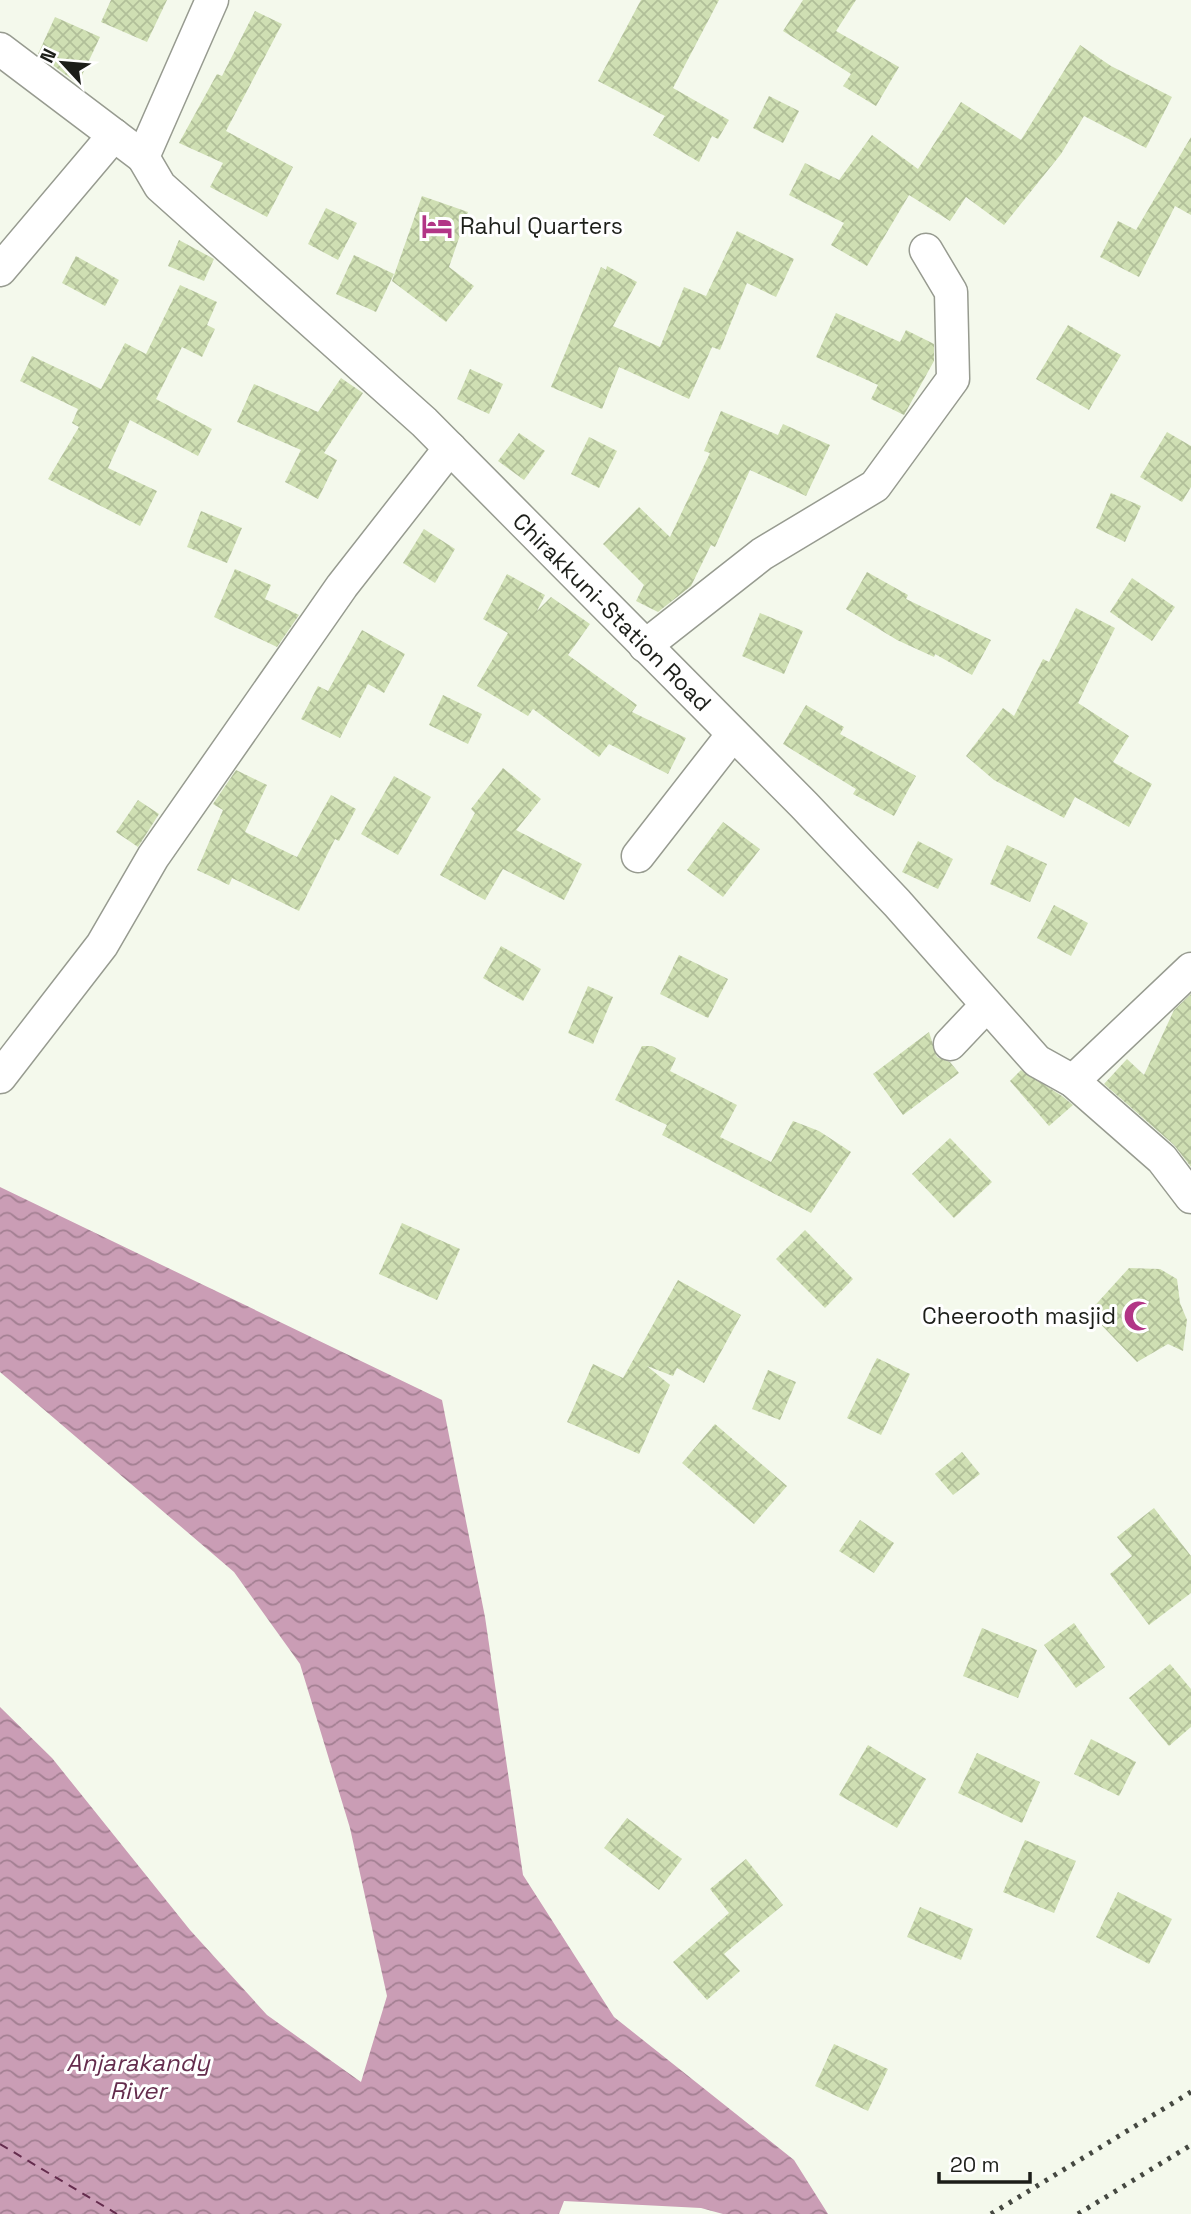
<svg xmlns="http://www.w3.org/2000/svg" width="1191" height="2214" font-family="'Space Grotesk',sans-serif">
	<defs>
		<pattern id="water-waves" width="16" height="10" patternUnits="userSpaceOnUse" patternTransform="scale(1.75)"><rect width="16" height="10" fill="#ca9db5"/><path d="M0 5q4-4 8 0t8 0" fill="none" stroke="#a37f92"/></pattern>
		<pattern id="building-cross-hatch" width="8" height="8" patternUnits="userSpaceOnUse" patternTransform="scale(1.75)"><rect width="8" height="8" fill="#cfdfb3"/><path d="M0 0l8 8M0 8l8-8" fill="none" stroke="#b1bf99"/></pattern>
	</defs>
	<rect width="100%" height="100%" fill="#f4f9ec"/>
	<path fill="url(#water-waves)" d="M0,1187L442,1400L485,1617L523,1875L614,2017L794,2160L828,2214H723L701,2208L564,2201L559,2214H0V1707L52,1758L190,1930L267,2015L361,2082L387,1996L350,1828L300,1664L234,1572L0,1372Z"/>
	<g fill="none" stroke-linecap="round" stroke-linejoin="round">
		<path stroke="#642c4d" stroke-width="2" stroke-dasharray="9 7" stroke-linecap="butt" d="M0,2144L117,2214"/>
	</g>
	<g fill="url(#building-cross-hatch)">
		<path d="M111,0H167L147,42L101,22Z"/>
		<path d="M641,0H719L673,88L729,120L718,139L712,136L699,162L653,135L665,116L598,81Z"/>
		<path d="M803,0H856L836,31L899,67L876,106L843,86L851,74L783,31Z"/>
		<path d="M255,11L282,24L226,131L293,167L267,217L210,187L223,163L179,143L217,74L222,76Z"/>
		<path d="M55,17L100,37L78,84L38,54Z"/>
		<path d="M1080,45L1111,66L1172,97L1146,148L1084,116L1061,154L1004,225L966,197L950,221L909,195L867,266L831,245L844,223L789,195L805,163L839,180L872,135L918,169L961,102L1021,140Z"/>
		<path d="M769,96L799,111L783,143L753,128Z"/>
		<path d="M1191,137V215L1175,206L1139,277L1100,257L1118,221L1136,230Z"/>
		<path d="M422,196L468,212L449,267L474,286L446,322L392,281Z"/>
		<path d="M326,208L357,223L338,260L308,244Z"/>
		<path d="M737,231L794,259L776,297L747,283L720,350L712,347L689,399L619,367L602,409L551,387L601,267L606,270L607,266L637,282L613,326L660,347L684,287L706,296Z"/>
		<path d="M179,240L214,259L204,281L168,266Z"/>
		<path d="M354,255L394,274L376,312L336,294Z"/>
		<path d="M76,256L119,280L105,306L62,283Z"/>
		<path d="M180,285L217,302L207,325L215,329L202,357L182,347L156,399L212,429L198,456L130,420L108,468L157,491L140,526L48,479L79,427L72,423L78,409L20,381L32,356L101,389L125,343L146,354Z"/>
		<path d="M836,313L900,342L906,330L934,344V361L904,415L871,399L878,385L816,357Z"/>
		<path d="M1068,325L1121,355L1089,410L1036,379Z"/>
		<path d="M470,369L503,384L489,414L457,399Z"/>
		<path d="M341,378L363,393L324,453L337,460L318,499L285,482L301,450L237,422L254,384L318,412Z"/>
		<path d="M721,411L778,435L783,424L830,445L806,496L750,470L715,547L711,545L691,586L658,612L636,601L644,585L603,544L639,507L670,537L710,453L704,451Z"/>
		<path d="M1167,432L1191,446V487L1182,502L1140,477Z"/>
		<path d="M519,433L545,451L524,480L498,461Z"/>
		<path d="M589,437L617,451L599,488L571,474Z"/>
		<path d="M1111,493L1141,506L1125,542L1096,528Z"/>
		<path d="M201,511L242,528L227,563L187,547Z"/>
		<path d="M424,529L455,549L435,583L403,563Z"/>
		<path d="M235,569L271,585L265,599L299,615L277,647L214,617Z"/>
		<path d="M867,572L908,595L906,599L991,640L972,675L935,654L934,657L897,640L846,609Z"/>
		<path d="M507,574L545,595L537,611L551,597L590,624L568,655L637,705L632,712L686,738L668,774L609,744L599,757L533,709L528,716L477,686L508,633L483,619Z"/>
		<path d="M1132,578L1175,607L1152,641L1110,612Z"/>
		<path d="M1076,608L1115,628L1078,703L1129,736L1113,762L1152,784L1129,827L1075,797L1064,818L994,780L966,756L1003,708L1014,716L1043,659L1049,662Z"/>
		<path d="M760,613L803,631L784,674L742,656Z"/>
		<path d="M362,630L405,654L384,693L368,684L340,738L301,719L318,686L328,691Z"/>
		<path d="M443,695L482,714L468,744L429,725Z"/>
		<path d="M806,705L844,727L840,734L916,776L894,816L853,794L856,789L783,744Z"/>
		<path d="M503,768L541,799L516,830L582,864L564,900L503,869L485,900L440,875L475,813L471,809Z"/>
		<path d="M236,770L267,785L245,832L297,857L331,795L356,809L339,841L335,839L299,911L232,878L229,885L197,870L223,810L213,804Z"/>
		<path d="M394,776L431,797L398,855L361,834Z"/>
		<path d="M138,800L159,814L138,847L116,832Z"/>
		<path d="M723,822L760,849L723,897L687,870Z"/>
		<path d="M918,841L953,859L938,889L902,872Z"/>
		<path d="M1007,845L1047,864L1030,902L990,884Z"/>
		<path d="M1054,905L1088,923L1071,956L1037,938Z"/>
		<path d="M501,946L541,969L523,1001L483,978Z"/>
		<path d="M679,955L728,979L708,1018L660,994Z"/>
		<path d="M588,986L613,997L593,1044L568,1033Z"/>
		<path d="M1191,994V1167L1174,1145L1104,1084L1127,1059L1144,1075L1174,1010Z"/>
		<path d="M929,1032L937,1057L950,1062L959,1073L903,1115L873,1074Z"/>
		<path d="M642,1046H652L676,1058L670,1071L737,1105L720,1137L771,1162L793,1121L819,1131L851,1152L811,1213L662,1135L667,1125L615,1100Z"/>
		<path d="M1021,1070L1062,1096L1073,1105L1049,1126L1010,1081Z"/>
		<path d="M950,1138L992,1182L954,1218L912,1174Z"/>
		<path d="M402,1223L460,1249L437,1300L379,1274Z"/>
		<path d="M805,1230L853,1279L825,1308L776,1259Z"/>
		<path d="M1129,1268L1160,1269L1177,1279L1180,1303L1187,1320L1183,1351L1168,1344L1137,1362L1089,1312Z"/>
		<path d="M678,1280L741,1315L704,1383L677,1368L673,1376L647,1366L670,1385L639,1454L567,1422L593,1364L623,1378Z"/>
		<path d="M877,1358L910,1374L881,1435L847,1418Z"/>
		<path d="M768,1370L796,1382L780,1420L752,1409Z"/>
		<path d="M715,1424L787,1486L754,1524L682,1463Z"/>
		<path d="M962,1452L980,1474L953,1495L935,1474Z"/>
		<path d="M1154,1508L1191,1556V1593L1149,1625L1110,1574L1132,1556L1117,1537Z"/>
		<path d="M860,1520L894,1543L874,1573L839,1551Z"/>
		<path d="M1074,1623L1105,1667L1076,1688L1044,1645Z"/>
		<path d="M982,1628L1037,1650L1018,1698L963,1676Z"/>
		<path d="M1170,1664L1191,1689V1727L1169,1746L1129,1698Z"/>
		<path d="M1091,1739L1136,1762L1119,1796L1074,1774Z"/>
		<path d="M868,1745L926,1779L897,1828L839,1795Z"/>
		<path d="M977,1753L1040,1782L1022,1823L958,1793Z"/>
		<path d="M627,1818L682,1859L659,1890L604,1848Z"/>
		<path d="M1025,1840L1076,1861L1054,1913L1003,1892Z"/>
		<path d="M746,1859L783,1905L724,1954L740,1971L707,2000L673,1962L729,1913L710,1889Z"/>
		<path d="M1118,1892L1172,1919L1149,1964L1096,1937Z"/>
		<path d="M920,1907L973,1929L961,1960L907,1937Z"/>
		<path d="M834,2044L888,2069L868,2111L815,2086Z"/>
	</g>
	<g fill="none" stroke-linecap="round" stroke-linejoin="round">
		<g stroke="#979b90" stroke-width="35">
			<g id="street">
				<path d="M212,0L143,157L160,186L424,422L804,805L897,903L1037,1061L1073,1081L1162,1159L1191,1197"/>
				<path d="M0,49L143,157"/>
				<path d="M0,270L114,135"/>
				<path d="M645,646L762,554L875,486L953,379L951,292L926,250"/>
				<path d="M638,856L733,734"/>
				<path d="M950,1044L986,1006"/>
				<path d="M0,1077L102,945L153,857L342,586L450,448"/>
				<path d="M1073,1081L1191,969"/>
			</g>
		</g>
		<use href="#street" stroke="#fff" stroke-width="32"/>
		<g stroke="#454841" stroke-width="5" stroke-dasharray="3.5 7" stroke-linecap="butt">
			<path d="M991,2214L1191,2092"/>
			<path d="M1078,2214L1191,2145"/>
		</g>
	</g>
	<defs>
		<g id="hotel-bare" transform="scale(2.415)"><path d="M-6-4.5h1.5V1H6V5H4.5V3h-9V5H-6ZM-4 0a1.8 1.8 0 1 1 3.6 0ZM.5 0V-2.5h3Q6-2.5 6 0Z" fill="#b23586" stroke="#fff" stroke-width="2.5" paint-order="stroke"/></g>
		<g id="mosque-bare" transform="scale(2.415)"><path d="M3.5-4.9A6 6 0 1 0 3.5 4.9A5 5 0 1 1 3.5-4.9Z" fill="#b23586" stroke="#fff" stroke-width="2.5" paint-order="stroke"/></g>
	</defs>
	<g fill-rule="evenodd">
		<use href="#hotel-bare" x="437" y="226"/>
		<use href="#mosque-bare" x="1139" y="1316"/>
	</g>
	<g text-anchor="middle" stroke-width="6" stroke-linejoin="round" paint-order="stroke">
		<g font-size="23" fill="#1c1e19" stroke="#fff" text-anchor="start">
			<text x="460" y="234">Rahul Quarters</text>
			<text x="1116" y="1324" text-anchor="end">Cheerooth masjid</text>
		</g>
		<g font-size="23" fill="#1c1e19" stroke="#fff">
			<text transform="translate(612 612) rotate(45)" y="8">Chirakkuni-Station Road</text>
		</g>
		<g font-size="24" font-style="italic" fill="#642c4d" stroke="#fff">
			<text x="138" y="2071">Anjarakandy<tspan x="138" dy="28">River</tspan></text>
		</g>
	</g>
	<g transform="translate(63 63) rotate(296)" stroke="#ffffff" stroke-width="5" paint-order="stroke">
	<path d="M0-5L12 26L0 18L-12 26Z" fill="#1c1e19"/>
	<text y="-10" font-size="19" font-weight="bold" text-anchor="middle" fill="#1c1e19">N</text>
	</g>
	<path d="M939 2172v10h91v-10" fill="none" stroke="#1c1e19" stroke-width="3.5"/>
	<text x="950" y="2172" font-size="21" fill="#1c1e19" stroke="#ffffff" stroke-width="5" paint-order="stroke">20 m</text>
</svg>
